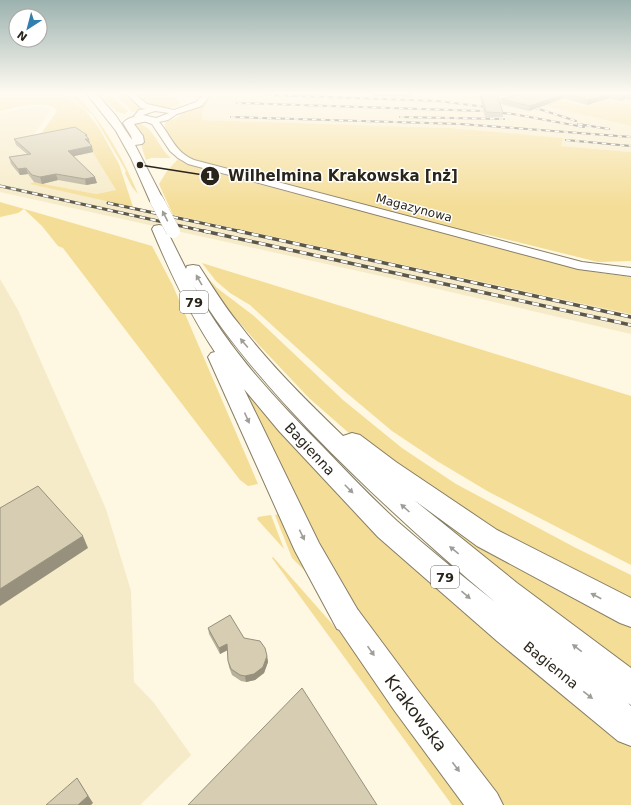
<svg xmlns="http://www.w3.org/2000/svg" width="631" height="805" font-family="'DejaVu Sans',sans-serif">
	<rect width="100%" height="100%" fill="#fef7e1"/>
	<g fill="#f6ebc8">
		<path d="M212,94H494L631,126V152L560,146L562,138L451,128L202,120V113Z"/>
		<path d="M540,94H631V105L609,100L583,106Z"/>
		<path d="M38,106L49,108L51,111L29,141L80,132L90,140L87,141L116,190L96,194L34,182L32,183L133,207L487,282L631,314V334L399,280L0,192V113Z"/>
		<path d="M0,279L18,310L106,509L131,591L134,682L154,703L191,755L140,805H0Z"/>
	</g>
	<g fill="#f4dd97">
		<path d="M0,94H63L85,110L99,128L119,164L133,207L30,184L34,182L96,194L116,190L86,141L90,140L80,132L40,135L57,111L54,107C35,102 18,107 0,111Z"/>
		<path d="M65,94H76C104,123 123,158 138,194L132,187L125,173L126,171L93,115Z"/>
		<path d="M99,94H109L128,111L125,114L117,112Z"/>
		<path d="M114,94H127L142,108L138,111L133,112Z"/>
		<path d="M134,94H172L179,102L180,105C163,112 147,105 134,94Z"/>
		<path d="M494,94H540L583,106L610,100L631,105V126Z"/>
		<path d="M208,101L202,113V120L451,128L563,138L561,146L631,152V261L598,262L489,235L457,230L194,160C183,153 162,138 165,122L178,117L182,112Z"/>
		<path d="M132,122C155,124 156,146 171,158H151L146,160L142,148L141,140Z"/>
		<path d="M178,159L190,165L210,171L573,267L593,272L631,277V314L173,215L159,184L167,171Z"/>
		<path d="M0,202L152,246L173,286L258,484L248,486L240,480L63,248L58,246L42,226L24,209L18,213L0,217Z"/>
		<path d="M202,263L631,396V565L489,492L437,461L392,431L342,389L250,305L230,293L216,281Z"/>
		<path d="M205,275L217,288L254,316L343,400L402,448L456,484L576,548L631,575V603L539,558L366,448L309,398L258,344L211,290Z"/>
		<path d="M237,379L631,741V805H500L403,680L334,574Z"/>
		<path d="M404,495L441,520L631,622V676Z"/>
		<path d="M279,514L307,573L292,558L275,515Z"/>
		<path d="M271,515L284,549L257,519L258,517Z"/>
		<path d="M273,557L341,634L468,805H452L272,558Z"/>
	</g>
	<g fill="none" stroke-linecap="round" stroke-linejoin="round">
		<g stroke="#877e66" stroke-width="2">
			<path id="minor" d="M127,94H134L147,104L174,110L196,102L204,94H211L202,106L177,114L168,120L159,122C172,137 174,151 194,160L582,262L631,268V276L578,269L188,164L178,158L170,151L152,124L135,118L134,116L139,110L146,109L141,108ZM155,111L169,113L156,118L143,115Z"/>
		</g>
		<g stroke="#877e66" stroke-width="2">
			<path id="tertiary" d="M348,606L358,610L416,688L497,793L503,805H464L394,710L338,628L334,619L338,610Z"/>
		</g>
		<g stroke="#877e66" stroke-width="2">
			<g id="primary">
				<path d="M87,94H97L116,116L132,140L131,136L123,123C128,117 143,113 149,119L148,121L134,124L143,136L144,142L142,144L135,145L164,201L162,204L157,205L152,204L150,201L131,158L116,131Z"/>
				<path d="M159,225L164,226L166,229L186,269L187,266L193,265L199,266C212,286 224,306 239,324C270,365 307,401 343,436L352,433L360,435L396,462L497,530L631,598V627L620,623L477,546L414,500L517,583L631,668V705L628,703L631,706V746L618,741L497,641L378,537L279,431L244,389L319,543L363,619L359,629L348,633L337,629L295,551L208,357L211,353L215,352C189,313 170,272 152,229L154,226ZM194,286C226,339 268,387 311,432C369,492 431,548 495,602C462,576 429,549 397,521C372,498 348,473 324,448C275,399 227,348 194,286Z"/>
			</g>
		</g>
		<use href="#minor" fill="#fff" fill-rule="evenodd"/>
		<use href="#tertiary" fill="#fff" fill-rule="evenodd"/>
		<use href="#primary" fill="#fff" fill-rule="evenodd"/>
		<g stroke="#5c574a" stroke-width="2">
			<g id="rail-far2">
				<path d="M270,95L438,101L486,107"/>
				<path d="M237,103L483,111L513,114L584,127"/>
				<path d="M536,108L576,121"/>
				<path d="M231,117L461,124L631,137"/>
				<path d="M400,117L504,119"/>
				<path d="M578,124L609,129"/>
				<path d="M566,140L631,146"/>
			</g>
		</g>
		<g stroke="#5c574a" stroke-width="3">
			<g id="rail-far1">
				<path d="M0,186L208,232"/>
				<path d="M108,203L243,232"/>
			</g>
		</g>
		<g stroke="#5c574a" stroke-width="3.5">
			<g id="rail">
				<path d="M204,231L631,325"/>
				<path d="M238,231L631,317"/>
			</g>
		</g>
		<use href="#rail-far2" stroke="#fff" stroke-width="1.5" stroke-dasharray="4.5" stroke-linecap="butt"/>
		<use href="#rail-far1" stroke="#fff" stroke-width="2" stroke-dasharray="5.5" stroke-linecap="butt"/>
		<use href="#rail" stroke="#fff" stroke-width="2.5" stroke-dasharray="7" stroke-linecap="butt"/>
		<g stroke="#877e66" stroke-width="14" stroke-linecap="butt">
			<path id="primary-bridge" d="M157,201L173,231"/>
		</g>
		<use href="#primary-bridge" stroke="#fff" stroke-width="14"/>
	</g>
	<g fill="#b8b09a">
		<path d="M373,94H411V97L373,96Z"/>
		<path d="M479,94H497L500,103L501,99L523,94H631V100L625,99L620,101L610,98L587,105L564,98L529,111L501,104L503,113V117H485Z"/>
		<path d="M87,135L93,152L74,156L97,183L86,185L58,180L42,184L34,182L28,174L20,175L11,164L9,157L27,154L16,145L14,139Z"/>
		<path d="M208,628L244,638L267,656L268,662L264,673L255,680L246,682L241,681L232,675L229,667L228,661L227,650L220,654L209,634Z"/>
	</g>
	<g fill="#96907d">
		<path d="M563,94H565L564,98L529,111L530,106Z"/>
		<path d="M609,94H611L610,98L587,105L588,100Z"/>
		<path d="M626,95L625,99L620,101L622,96Z"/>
		<path d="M85,135H87V139H89L90,144L86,145Z"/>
		<path d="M92,146L93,152L70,157L68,151Z"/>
		<path d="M26,168L28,174L20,175L18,169Z"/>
		<path d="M56,174L58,180L42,184L40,177Z"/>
		<path d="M95,177L97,183L86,185L85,179Z"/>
		<path d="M83,536L88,548L0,606V589Z"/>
		<path d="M227,644L228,650L220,654L219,648Z"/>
		<path d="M267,656L268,662L264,673L255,680L246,682L245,676Z"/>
		<path d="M77,778L93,803L91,805H78Z"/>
	</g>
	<g fill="#d6cdb3" stroke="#96907d">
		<path d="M481,94H497L503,113L486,112Z"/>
		<path d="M523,94H563L530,106L501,99Z"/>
		<path d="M567,94H609L588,100Z"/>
		<path d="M614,94H631V95H626L622,96Z"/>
		<path d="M75,127L87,135H85L89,139H85L92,146L68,151L95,177L85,179L56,174L40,177L32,175L26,168L18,169L9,157L31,154L14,139Z"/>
		<path d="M38,486L83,536L0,589V508Z"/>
		<path d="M230,615L244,638L260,641L265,648L267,656L263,667L254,674L245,676L240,675L231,669L228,661L227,644L219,648L208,628Z"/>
		<path d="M302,688L377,805H188Z"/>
		<path d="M77,778L88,796L78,805H46Z"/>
	</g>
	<defs><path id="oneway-solid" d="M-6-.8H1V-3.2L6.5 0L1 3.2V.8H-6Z"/></defs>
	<g fill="#9f9d98">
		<use href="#oneway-solid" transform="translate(165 216) rotate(-117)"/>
		<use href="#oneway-solid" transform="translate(199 280) rotate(-120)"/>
		<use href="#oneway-solid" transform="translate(244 343) rotate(-130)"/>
		<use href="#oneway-solid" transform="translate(247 418) rotate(66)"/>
		<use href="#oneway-solid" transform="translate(349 489) rotate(45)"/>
		<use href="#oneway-solid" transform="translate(405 508) rotate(-138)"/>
		<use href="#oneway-solid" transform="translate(302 535) rotate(64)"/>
		<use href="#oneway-solid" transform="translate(454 550) rotate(-141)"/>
		<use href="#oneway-solid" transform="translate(466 595) rotate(41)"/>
		<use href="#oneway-solid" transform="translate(596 596) rotate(-152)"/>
		<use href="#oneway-solid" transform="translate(577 648) rotate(-143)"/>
		<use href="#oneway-solid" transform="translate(371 651) rotate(55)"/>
		<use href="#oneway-solid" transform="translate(588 695) rotate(38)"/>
		<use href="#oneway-solid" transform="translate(456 767) rotate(53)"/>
	</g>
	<linearGradient id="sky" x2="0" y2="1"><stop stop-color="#9cb2af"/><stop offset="0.45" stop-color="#fffbf2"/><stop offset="1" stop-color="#fffbf2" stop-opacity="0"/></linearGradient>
	<rect width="631" height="207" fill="url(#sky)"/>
	<g text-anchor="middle" stroke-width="3" stroke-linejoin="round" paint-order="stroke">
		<g font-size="12" fill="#29251b" stroke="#fff">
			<text transform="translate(414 208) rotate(15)" y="4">Magazynowa</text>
		</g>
		<g fill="#fff" stroke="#69665f" stroke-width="1">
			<rect x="180" y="291" width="28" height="22" rx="3"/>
			<rect x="431" y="566" width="28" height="22" rx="3"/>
		</g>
		<g font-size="13" font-weight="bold" fill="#29251b">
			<text x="194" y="307">79</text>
			<text x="445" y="582">79</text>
		</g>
		<g font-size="14" fill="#29251b" stroke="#fff">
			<text transform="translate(310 449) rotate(47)" y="5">Bagienna</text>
			<text transform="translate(551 665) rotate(39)" y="5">Bagienna</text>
		</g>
		<g font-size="17" fill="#29251b" stroke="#fff">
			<text transform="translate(416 713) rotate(53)" y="6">Krakowska</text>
		</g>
	</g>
	<path fill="none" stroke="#29251b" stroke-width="1.5" d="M140 165L210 176"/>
	<g fill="#29251b" stroke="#fff" stroke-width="1.5">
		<circle cx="140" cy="165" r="4"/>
		<circle cx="210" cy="176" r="10"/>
	</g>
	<g font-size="12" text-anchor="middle" font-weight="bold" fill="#fff">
		<text x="210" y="180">1</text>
	</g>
	<g font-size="15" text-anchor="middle" font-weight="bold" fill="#29251b" stroke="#fff" stroke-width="3" stroke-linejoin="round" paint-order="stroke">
		<text x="343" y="181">Wilhelmina Krakowska [nż]</text>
	</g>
	<g transform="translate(28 28) rotate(216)"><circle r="19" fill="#ffffff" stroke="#a9a8a4"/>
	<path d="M0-3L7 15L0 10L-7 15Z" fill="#317eb0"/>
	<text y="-6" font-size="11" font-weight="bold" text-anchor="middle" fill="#29251b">N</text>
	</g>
</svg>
